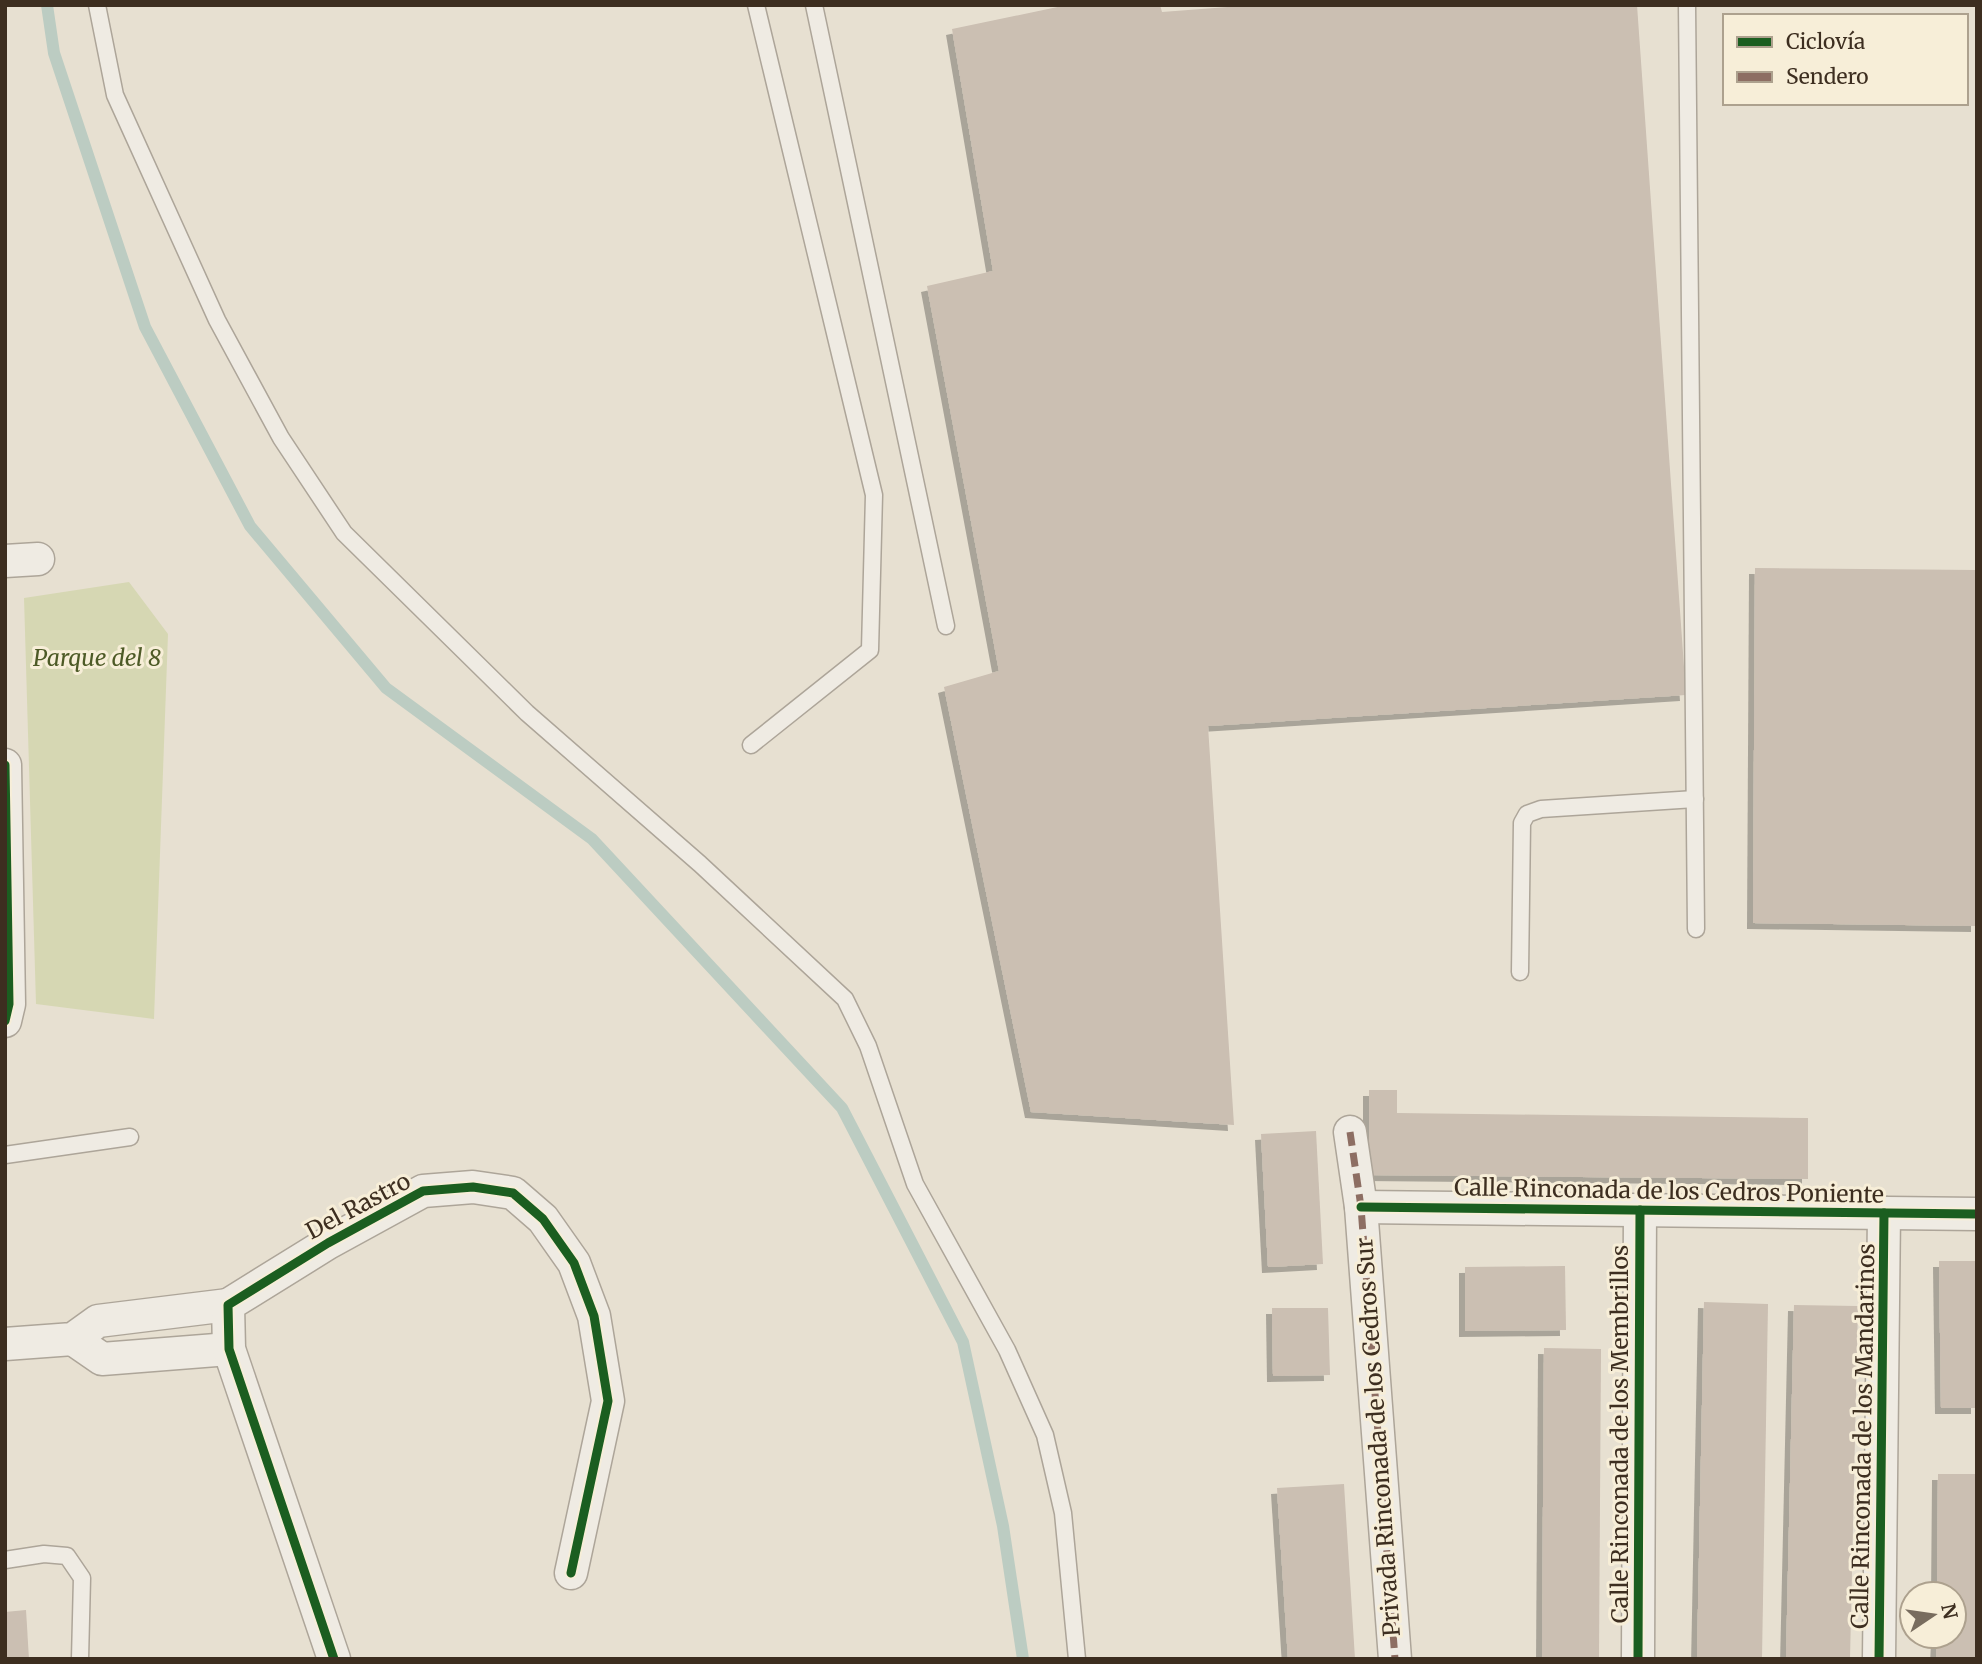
<svg xmlns="http://www.w3.org/2000/svg" width="1982" height="1664" font-family="Merriweather,serif">
	<defs>
		<filter id="shadow"><feDropShadow dx="-6" dy="6" stdDeviation="0" flood-color="#0004"/></filter>
	</defs>
	<rect width="100%" height="100%" fill="#e7e0d1"/>
	<path fill="#d6d7b3" d="M129,582L168,634L154,1019L36,1004L24,598Z"/>
	<g fill="none" stroke-linecap="round" stroke-linejoin="round">
		<path stroke="#bcccc2" stroke-width="12" d="M47,5L54,53L145,327L250,526L386,688L592,839L842,1108L963,1342L1003,1526L1023,1659"/>
	</g>
	<g fill="#cbbfb2" filter="url(#shadow)">
		<path d="M1067,5H1160L1162,12L1254,5H1637L1686,695L1208,726L1234,1125L1031,1112L944,687L999,671L927,286L993,271L952,29Z"/>
		<path d="M1755,568L1977,570V926L1753,923Z"/>
		<path d="M1369,1090H1397V1113L1808,1118V1179L1369,1175Z"/>
		<path d="M1316,1131L1323,1264L1268,1267L1261,1134Z"/>
		<path d="M1939,1261H1977V1408H1941Z"/>
		<path d="M1565,1266L1566,1330L1465,1331V1267Z"/>
		<path d="M1704,1302L1768,1304L1762,1659H1697Z"/>
		<path d="M1794,1305L1858,1306L1850,1659H1786Z"/>
		<path d="M1272,1308H1328L1330,1375L1273,1376Z"/>
		<path d="M1544,1348L1601,1349L1599,1659H1542Z"/>
		<path d="M1938,1474H1977V1659H1936L1937,1636H1954V1594H1937Z"/>
		<path d="M1344,1484L1355,1659H1288L1277,1488Z"/>
		<path d="M26,1610L29,1659H5V1612Z"/>
	</g>
	<g fill="none" stroke-linecap="round" stroke-linejoin="round">
		<g stroke="#ada599" stroke-width="19">
			<g id="lane">
				<path d="M97,5L115,95L217,320L281,438L344,533L527,713L700,864L845,999L868,1046L915,1184L1007,1350L1045,1435L1063,1513L1077,1659"/>
				<path d="M814,5L946,626"/>
				<path d="M1687,5L1696,929"/>
				<path d="M751,745L870,650L874,495L756,5"/>
				<path d="M1520,972L1522,823L1527,814L1541,809L1695,799"/>
				<path d="M5,1155L130,1137"/>
				<path d="M5,1560L44,1554L67,1556L82,1578L80,1659"/>
			</g>
		</g>
		<g stroke="#ada599" stroke-width="35">
			<g id="street">
				<path d="M5,561L38,559"/>
				<path d="M5,765L9,1004L5,1021"/>
				<path d="M1350,1132L1361,1207L1395,1659"/>
				<path d="M1361,1207L1977,1214"/>
				<path d="M73,1339L102,1359L229,1349"/>
				<path d="M5,1344L73,1339L98,1321L228,1305"/>
				<path d="M334,1659L229,1349L228,1305L328,1243L423,1191L473,1187L513,1193L543,1219L574,1263L594,1316L608,1401L571,1573"/>
				<path d="M1638,1659L1640,1210"/>
				<path d="M1879,1659L1884,1213"/>
			</g>
		</g>
		<use href="#lane" stroke="#efebe3" stroke-width="16"/>
		<use href="#street" stroke="#efebe3" stroke-width="32"/>
		<path stroke="#8d6e63" stroke-width="7" stroke-dasharray="14 7" stroke-linecap="butt" d="M1350,1132L1361,1207L1395,1659"/>
		<g stroke="#f7eed8" stroke-width="13">
			<g id="cycleway">
				<path d="M5,765L9,1004L5,1021"/>
				<path d="M1361,1207L1977,1214"/>
				<path d="M334,1659L229,1349L228,1305L328,1243L423,1191L473,1187L513,1193L543,1219L574,1263L594,1316L608,1401L571,1573"/>
				<path d="M1638,1659L1640,1210"/>
				<path d="M1879,1659L1884,1213"/>
			</g>
		</g>
		<use href="#cycleway" stroke="#1b5e20" stroke-width="9"/>
	</g>
	<g text-anchor="middle" stroke-width="6" stroke-linejoin="round" paint-order="stroke">
		<g font-size="23" font-style="italic" fill="#4d5a26" stroke="#f7eed8">
			<text x="97" y="666">Parque del 8</text>
		</g>
		<g font-size="23" fill="#3d2e20" stroke="#f7eed8">
			<text transform="translate(1669 1191) rotate(1)" y="8">Calle Rinconada de los Cedros Poniente</text>
			<text transform="translate(358 1206) rotate(-28)" y="8">Del Rastro</text>
			<text transform="translate(1620 1434) rotate(-90)" y="8">Calle Rinconada de los Membrillos</text>
			<text transform="translate(1863 1436) rotate(-89)" y="8">Calle Rinconada de los Mandarinos</text>
			<text transform="translate(1378 1437) rotate(-94)" y="8">Privada Rinconada de los Cedros Sur</text>
		</g>
	</g>
	<rect width="1982" height="1664" fill="none" stroke="#3d2e20" stroke-width="14"/>
	<rect x="1723" y="14" width="245" height="91" fill="#f7eed8" stroke="#ada18e" stroke-width="2"/>
	<rect x="1737" y="37" width="35" height="10" fill="#1b5e20" stroke="#ada18e" stroke-width="2"/>
	<text x="1786" y="49" font-size="21" fill="#3d2e20">Ciclovía</text>
	<rect x="1737" y="72" width="35" height="10" fill="#8d6e63" stroke="#ada18e" stroke-width="2"/>
	<text x="1786" y="84" font-size="21" fill="#3d2e20">Sendero</text>
	<g transform="translate(1933 1615) rotate(77)"><circle r="33" fill="#f7eed8" stroke="#ada18e" stroke-width="2"/>
	<path d="M0-5L12 26L0 18L-12 26Z" fill="#786c5e"/>
	<text y="-10" font-size="19" font-weight="bold" text-anchor="middle" fill="#3d2e20">N</text>
	</g>
</svg>
